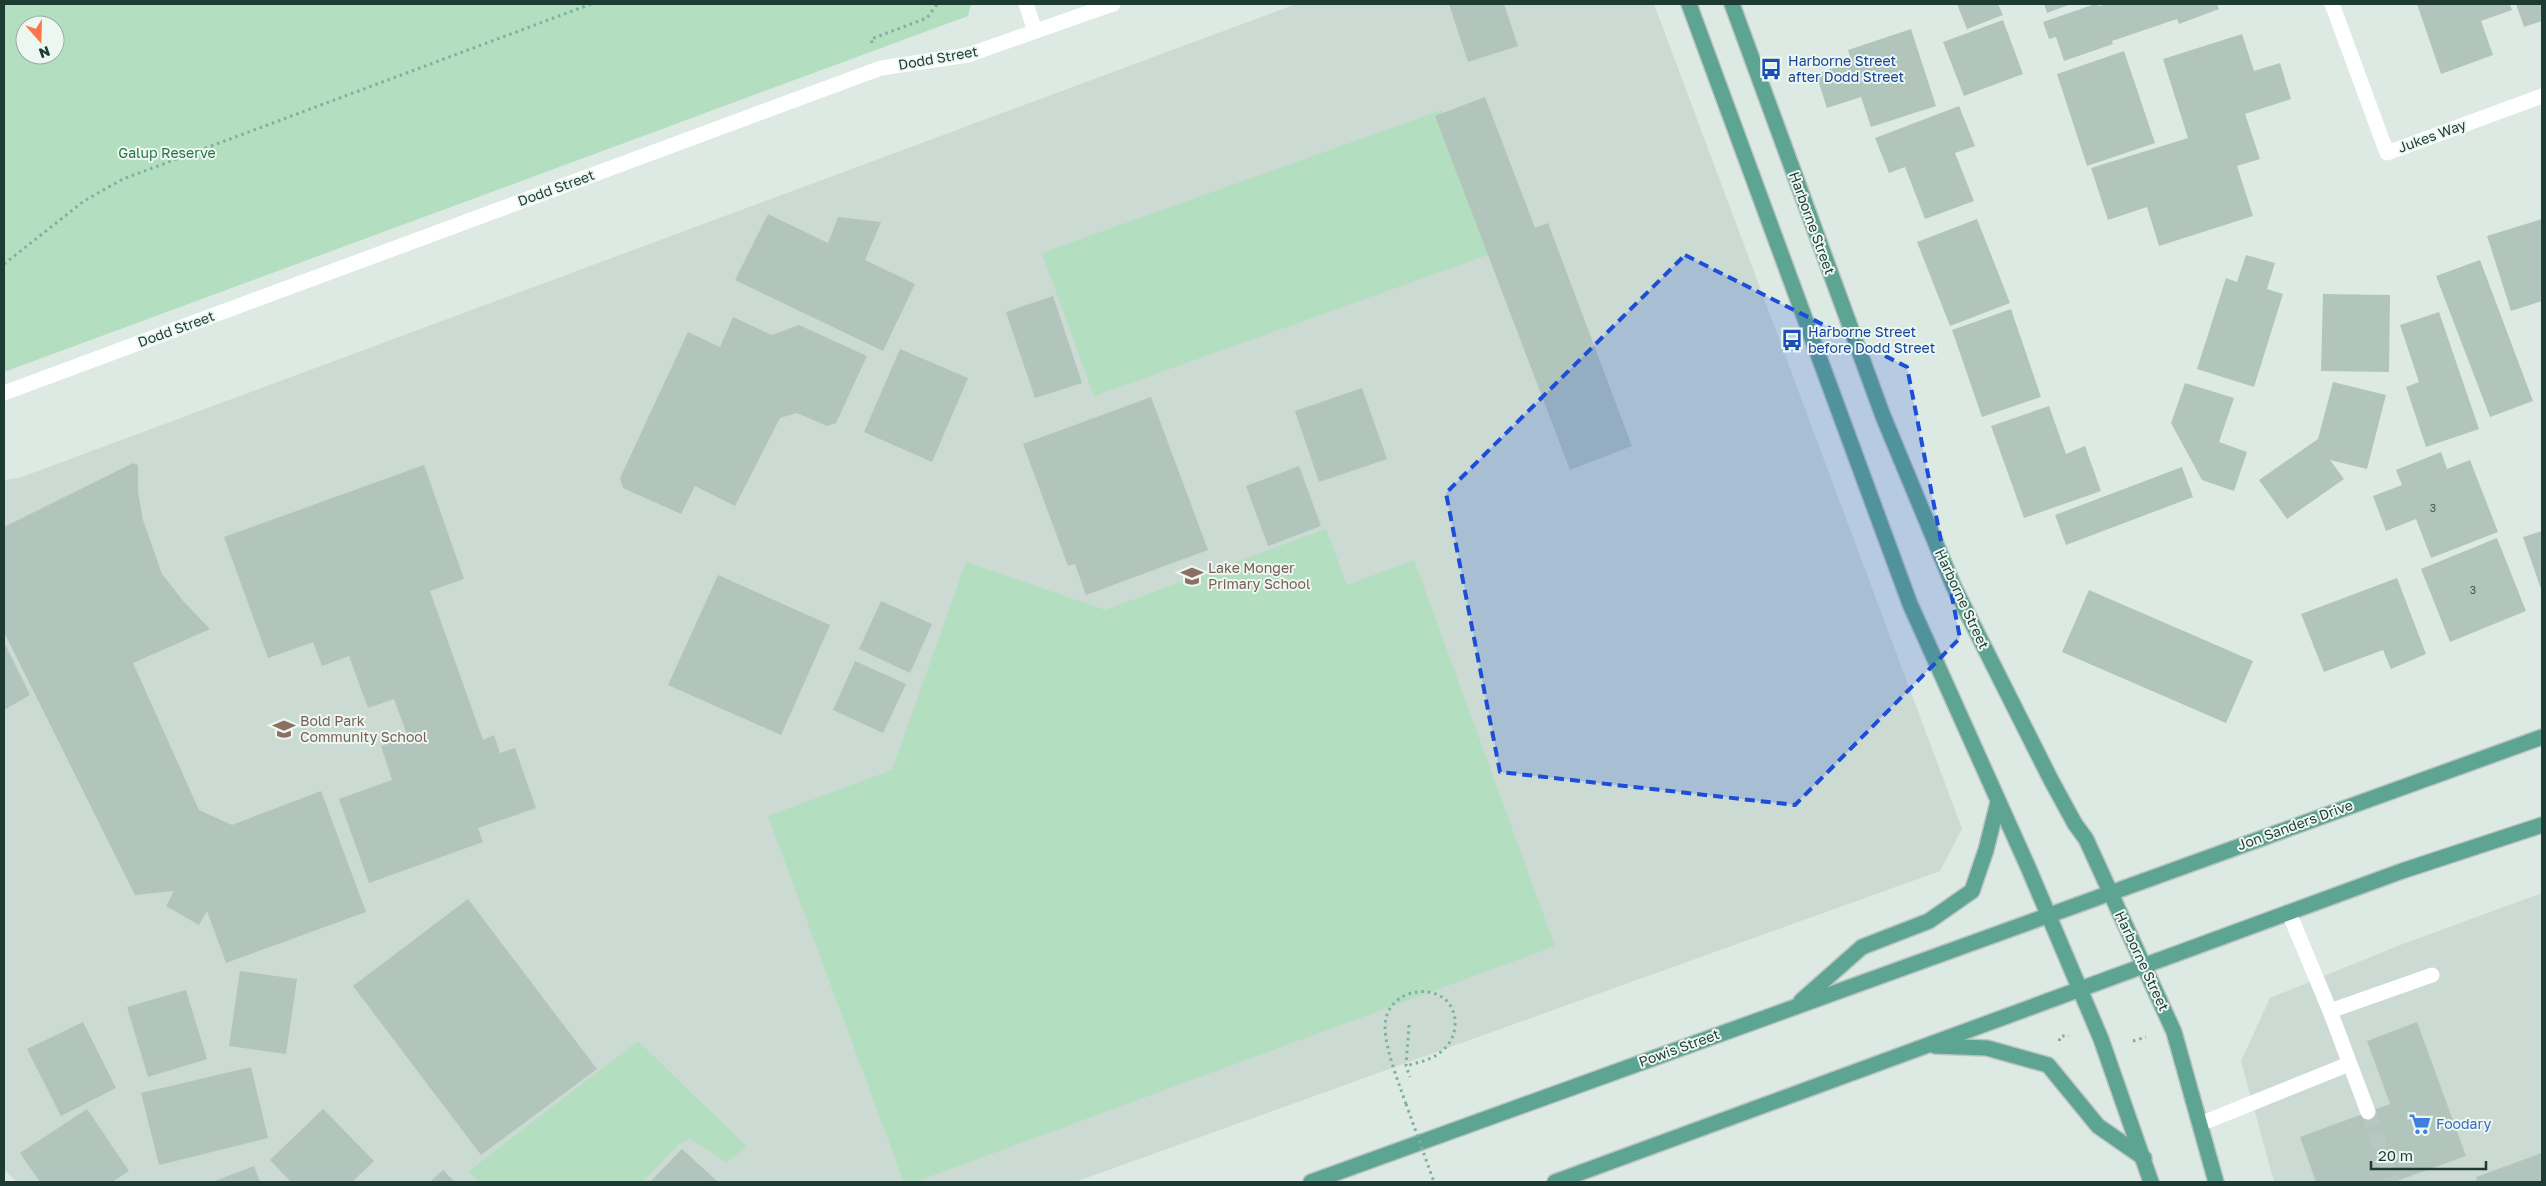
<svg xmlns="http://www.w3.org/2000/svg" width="2546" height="1186" font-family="'Golos Text',sans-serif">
	<rect width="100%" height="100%" fill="#ddeae4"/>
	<g fill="#cbdad3">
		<path d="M1296,4H1654L1962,829L1940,871L1075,1182H16L4,1169V480L19,478Z"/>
		<path d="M2542,893V1182H2274L2241,1061L2270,998L2400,945Z"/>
	</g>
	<g fill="#b3debf" fill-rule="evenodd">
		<path d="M4,4H971L968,16L4,372ZM25,25H55V55H25Z"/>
		<path d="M1442,110L1493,253L1094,396L1042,253Z"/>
		<path d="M1326,529L1347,585L1414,560L1555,946L915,1182H904L768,816L892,770L966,562L1105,610Z"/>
		<path d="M638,1041L747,1147L726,1162L690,1138L679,1144L642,1182H479L469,1171Z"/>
	</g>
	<g fill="#b2c5bd">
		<path d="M1449,4H1504L1518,46L1468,62Z"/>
		<path d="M1957,4H1998L2003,15L1967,29Z"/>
		<path d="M2044,4H2071L2047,13Z"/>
		<path d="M2095,4L2099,6L2107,4H2217L2219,9L2179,24L2177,19L2112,41L2113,44L2064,61L2056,37L2049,39L2043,22Z"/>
		<path d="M2417,4H2510L2512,10L2481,21L2493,55L2441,74Z"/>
		<path d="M2516,4H2542V21L2524,27Z"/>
		<path d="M2003,20L2023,74L1964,96L1943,42Z"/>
		<path d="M1911,29L1936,106L1871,127L1861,97L1827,108L1816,74L1852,62L1848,50Z"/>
		<path d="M2242,34L2254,71L2280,63L2291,99L2245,114L2260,159L2237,166L2253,216L2159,246L2147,207L2108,220L2091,168L2188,138L2163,59Z"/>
		<path d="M2124,51L2155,143L2087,166L2057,74Z"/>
		<path d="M1485,97L1535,228L1548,223L1632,446L1570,470L1435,116Z"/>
		<path d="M1959,106L1975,146L1955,153L1974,201L1925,219L1905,167L1889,173L1875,138Z"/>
		<path d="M768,214L828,243L838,217L881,222L865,260L915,284L883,351L735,280Z"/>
		<path d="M1977,219L2010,303L1950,326L1917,242Z"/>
		<path d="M2542,219V301L2511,311L2487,236Z"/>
		<path d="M2246,255L2275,263L2267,289L2283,294L2254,387L2197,369L2226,278L2237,282Z"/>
		<path d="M2480,260L2533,401L2490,417L2436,276Z"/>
		<path d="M2323,294L2390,295L2389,372L2321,371Z"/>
		<path d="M1053,296L1082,383L1035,398L1006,312Z"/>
		<path d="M2011,309L2041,397L1982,417L1952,330Z"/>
		<path d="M2439,312L2479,429L2426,447L2406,387L2419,382L2400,325Z"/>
		<path d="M733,317L772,335L799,325L867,356L836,423L827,426L797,413L780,418L735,506L695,486L681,514L623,488L620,478L688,332L720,347Z"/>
		<path d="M900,349L968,378L932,462L864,432Z"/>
		<path d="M2333,382L2386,395L2367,469L2330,460L2344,479L2287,519L2259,480L2318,439Z"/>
		<path d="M2185,383L2234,398L2219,442L2247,452L2234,491L2202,480L2171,423Z"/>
		<path d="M1362,388L1387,459L1319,482L1295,411Z"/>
		<path d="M1151,397L1208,550L1086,595L1075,564L1068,566L1023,444Z"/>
		<path d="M2049,406L2066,454L2085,446L2101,491L2024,518L1991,426Z"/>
		<path d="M2441,452L2447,469L2470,460L2498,532L2431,558L2416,519L2386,531L2373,496L2402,485L2396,470Z"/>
		<path d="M133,463L138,465V492L143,520L162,574L184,602L210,629L133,663L199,810L232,825L321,791L366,912L226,963L207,911L199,925L166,906L174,891L135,895L4,632V527Z"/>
		<path d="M424,465L464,579L430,591L483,740L494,735L500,753L515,748L536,808L478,828L483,842L369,883L339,799L392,780L381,746L408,737L394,699L368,708L349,656L322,666L313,642L268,658L224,537Z"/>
		<path d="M1299,466L1321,526L1268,546L1246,486Z"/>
		<path d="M2182,467L2193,497L2066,545L2055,515Z"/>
		<path d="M2542,531V592L2523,537Z"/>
		<path d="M2497,538L2526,611L2450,642L2421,569Z"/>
		<path d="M718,575L830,625L781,735L668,685Z"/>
		<path d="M2397,578L2426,654L2391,669L2383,650L2324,672L2301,614Z"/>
		<path d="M2089,590L2253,661L2226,723L2062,652Z"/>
		<path d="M881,601L932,624L910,673L859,649Z"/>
		<path d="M4,642L30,695L4,710Z"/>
		<path d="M855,661L906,684L883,733L833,710Z"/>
		<path d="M468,899L597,1069L481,1155L353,986Z"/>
		<path d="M240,971L297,979L286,1054L229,1046Z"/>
		<path d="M186,990L207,1059L148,1077L127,1007Z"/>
		<path d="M83,1022L116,1088L61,1116L27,1049Z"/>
		<path d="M2417,1022L2466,1156L2394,1182H2316L2300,1137L2390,1104L2367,1041Z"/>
		<path d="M251,1067L268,1138L159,1165L141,1093Z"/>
		<path d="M87,1109L129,1171L112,1182H40L20,1153Z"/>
		<path d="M323,1109L374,1161L352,1182H291L270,1160Z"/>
		<path d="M682,1149L718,1182H650Z"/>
		<path d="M2542,1153V1182H2477L2476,1177Z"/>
		<path d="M254,1166L260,1182H212Z"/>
		<path d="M443,1170L455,1182H430Z"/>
	</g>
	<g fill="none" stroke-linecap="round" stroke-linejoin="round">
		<path stroke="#b7c7c1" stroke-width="15" stroke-dasharray="15 8" stroke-linecap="butt" d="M2368,1112L2393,1182"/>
		<g stroke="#bbc4c2" stroke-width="18">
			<g id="major">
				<path d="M1689,4L1910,604L2028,867L2101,1039L2151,1182"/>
				<path d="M1732,4L1883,416L1954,587L2051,780L2075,824L2086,839L2174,1032L2216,1182"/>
				<path d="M1801,1001L1862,947L1929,921L1972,891L1986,850L1998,802"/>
				<path d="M1935,1046L1987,1048L2048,1065L2098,1126L2144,1158"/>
				<path d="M1311,1182L2542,737"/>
				<path d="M1555,1182L2402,871L2542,825"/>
			</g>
		</g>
		<g stroke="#7ab1a0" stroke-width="3" stroke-dasharray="2.5 4" stroke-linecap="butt">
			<path d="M872,43L871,39L927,18L937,4"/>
			<path d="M4,264L84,201L123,179L591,4"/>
			<path d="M1409,1025L1406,1066L1410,1077"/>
			<path d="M2059,1041L2061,1036H2069"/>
			<path d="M2133,1041L2146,1037"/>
			<path d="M1406,1104C1399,1084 1385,1048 1385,1027C1385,982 1458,978 1455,1026C1454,1038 1448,1047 1438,1054C1430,1060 1416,1063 1406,1066"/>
		</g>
		<g stroke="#fff" stroke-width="15">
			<path d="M1026,4L1035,31"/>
			<path d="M2332,4L2387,153L2542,96"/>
			<path d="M4,393L881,68L968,55L1113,4"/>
			<path d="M2289,913L2330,1011L2432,975"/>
			<path d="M2330,1011L2368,1112"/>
			<path d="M2200,1124L2349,1064"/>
		</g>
		<use href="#major" stroke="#5da492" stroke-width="15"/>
		<path stroke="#7ab1a0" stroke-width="3" stroke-dasharray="2.5 4" stroke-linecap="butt" d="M1406,1104L1434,1182"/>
	</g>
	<path fill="#1d4ed8" fill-opacity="0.2" stroke="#1d4ed8" stroke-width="4" stroke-dasharray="10 6" stroke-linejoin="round" d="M1685,255L1907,367L1960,638L1795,805L1500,772L1446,493Z"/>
	<defs>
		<g id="bus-bare" transform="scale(1.725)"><path d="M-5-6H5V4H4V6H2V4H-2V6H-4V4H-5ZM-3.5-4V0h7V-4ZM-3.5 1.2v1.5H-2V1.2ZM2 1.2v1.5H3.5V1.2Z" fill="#1a4fb4" stroke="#edf7f2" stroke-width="2.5" paint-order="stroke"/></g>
		<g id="school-bare" transform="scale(1.725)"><path d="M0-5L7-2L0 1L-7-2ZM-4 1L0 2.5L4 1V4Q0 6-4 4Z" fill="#8d6e63" stroke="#edf7f2" stroke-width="2.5" paint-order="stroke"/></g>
		<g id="supermarket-bare" transform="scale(1.725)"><path d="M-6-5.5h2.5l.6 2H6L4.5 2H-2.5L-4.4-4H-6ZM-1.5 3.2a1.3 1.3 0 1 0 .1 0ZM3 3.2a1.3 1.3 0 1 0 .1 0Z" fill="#3f7fe0" stroke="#edf7f2" stroke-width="2.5" paint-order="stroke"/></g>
	</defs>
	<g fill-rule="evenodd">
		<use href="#bus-bare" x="1771" y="69"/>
		<use href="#bus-bare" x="1792" y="340"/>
		<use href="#school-bare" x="1192" y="576"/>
		<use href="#school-bare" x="284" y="729"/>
		<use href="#supermarket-bare" x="2420" y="1124"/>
	</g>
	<g text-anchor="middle" stroke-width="4" stroke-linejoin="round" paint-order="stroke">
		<g font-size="11" fill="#425d56">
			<text x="2433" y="512">3</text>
			<text x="2473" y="594">3</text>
		</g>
		<g font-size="14" fill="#1d3a33" stroke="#edf7f2">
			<text transform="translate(938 58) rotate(-10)" y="5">Dodd Street</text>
			<text transform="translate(2432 136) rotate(-20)" y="5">Jukes Way</text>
			<text transform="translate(556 188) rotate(-20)" y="5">Dodd Street</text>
			<text transform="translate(1812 223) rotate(70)" y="5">Harborne Street</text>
			<text transform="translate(176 329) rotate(-20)" y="5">Dodd Street</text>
			<text transform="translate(1962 599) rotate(65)" y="5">Harborne Street</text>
			<text transform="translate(2295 825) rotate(-20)" y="5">Jon Sanders Drive</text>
			<text transform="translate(2142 961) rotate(65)" y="5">Harborne Street</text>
			<text transform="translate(1679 1048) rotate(-20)" y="5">Powis Street</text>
		</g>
		<g font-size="14" fill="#164399" stroke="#edf7f2" text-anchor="start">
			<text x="1788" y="66">Harborne Street<tspan x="1788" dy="16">after Dodd Street</tspan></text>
			<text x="1808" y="337">Harborne Street<tspan x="1808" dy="16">before Dodd Street</tspan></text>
		</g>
		<g font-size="14" fill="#257444" stroke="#edf7f2">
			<text x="167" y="158">Galup Reserve</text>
		</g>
		<g font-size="14" fill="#785e54" stroke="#edf7f2" text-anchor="start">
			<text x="1208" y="573">Lake Monger<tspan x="1208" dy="16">Primary School</tspan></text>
			<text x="300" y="726">Bold Park<tspan x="300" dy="16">Community School</tspan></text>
		</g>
		<g font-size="14" fill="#366cbe" stroke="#edf7f2" text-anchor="start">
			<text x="2436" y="1129">Foodary</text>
		</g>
	</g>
	<rect width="2546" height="1186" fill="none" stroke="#1d3a33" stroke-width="10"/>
	<g transform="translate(40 40) rotate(160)"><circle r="24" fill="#edf7f2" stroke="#9aaba6"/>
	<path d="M0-4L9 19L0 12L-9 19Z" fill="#fd7548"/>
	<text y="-8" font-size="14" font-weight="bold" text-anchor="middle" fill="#1d3a33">N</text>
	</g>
	<path d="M2371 1161v8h115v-8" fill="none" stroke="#1d3a33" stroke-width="2.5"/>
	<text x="2378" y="1161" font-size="15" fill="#1d3a33" stroke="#edf7f2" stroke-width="4" paint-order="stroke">20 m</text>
</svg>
